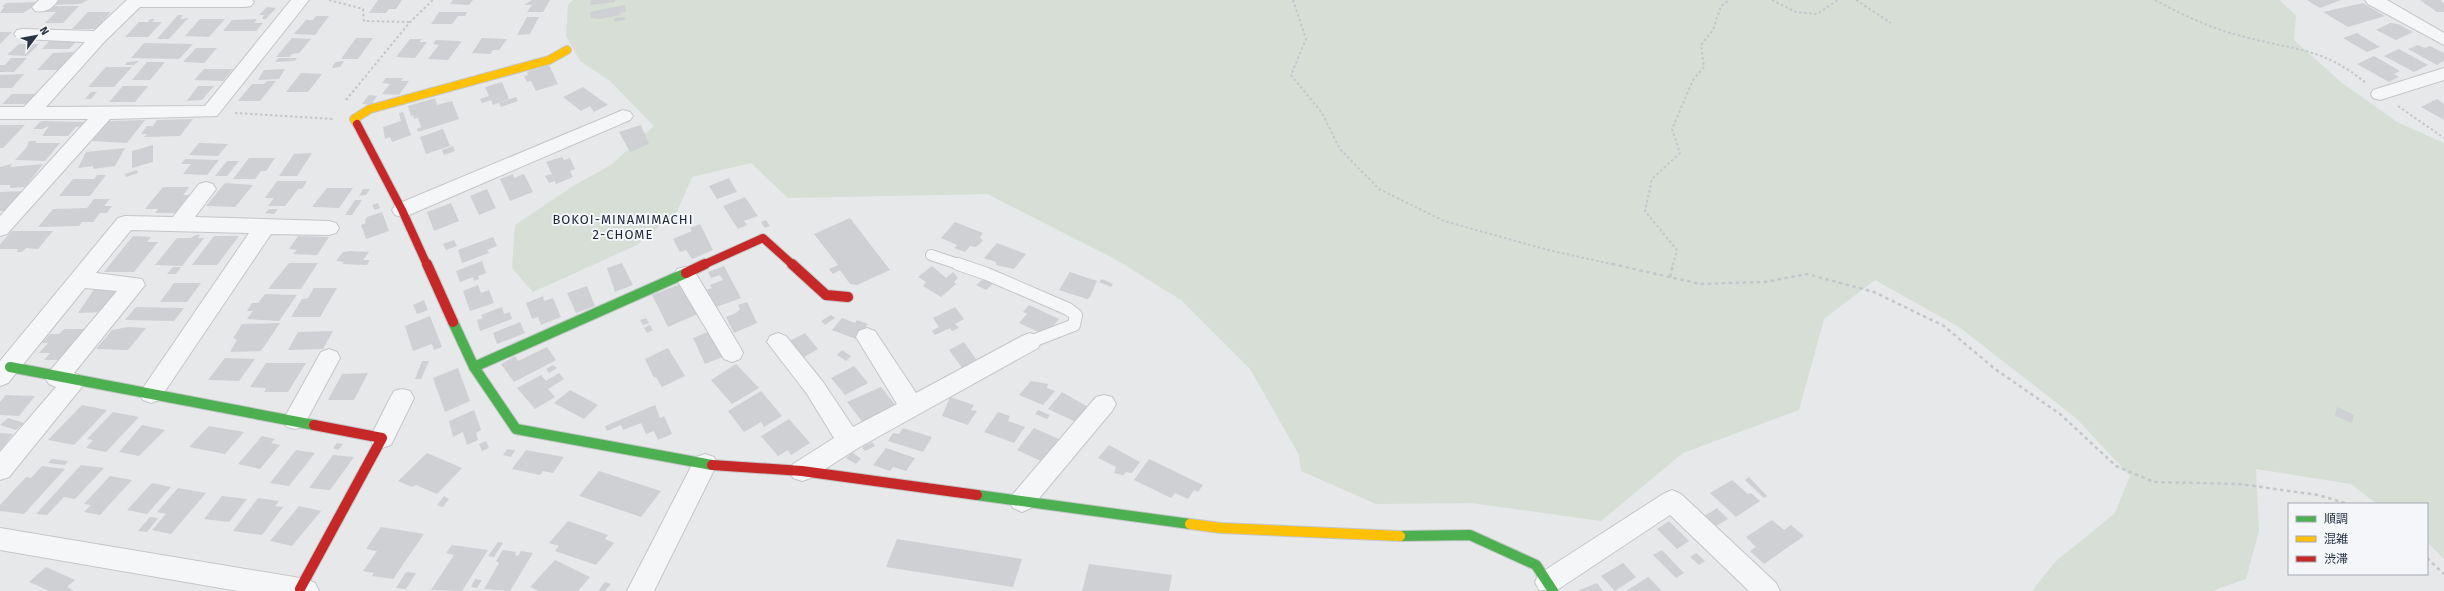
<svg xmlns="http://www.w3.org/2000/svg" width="2444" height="591" font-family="'Fira Sans','Noto Sans JP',sans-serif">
	<rect width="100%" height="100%" fill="#e6e8ea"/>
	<path fill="#d6ded6" d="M573,0H2279L2296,15L2294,40L2342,83L2397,122L2444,143V559L2427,542V504H2377L2351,484L2256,469L2259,531L2246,579L2212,591H2032L2055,562L2115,513L2130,476L2076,418L1959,327L1875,280L1824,319L1799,410L1683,453L1601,521L1471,503L1376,504L1301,471L1299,455L1250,369L1181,300L1115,259L987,194L788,198L751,163L692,177L677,212L637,245L533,292L512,268L515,225L573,186L611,165L654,126L610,81L580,61L566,36L568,5Z"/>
	<g fill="#ced0d3">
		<path d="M56,0H88L80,4L52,5Z"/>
		<path d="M378,0H402L396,9H389L386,13H369Z"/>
		<path d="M453,0H473L469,5L450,4Z"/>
		<path d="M532,0H550L543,12H527L532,5H524Z"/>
		<path d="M591,0H615V2L590,5Z"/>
		<path d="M2307,0H2341L2320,8Z"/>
		<path d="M2420,0H2440L2444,3V12H2437Z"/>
		<path d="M40,2L23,13H0L4,7H2L6,3Z"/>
		<path d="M2363,3L2385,16L2348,27L2323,12Z"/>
		<path d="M625,5L626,12L620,13L621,15L600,19L591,18L590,12Z"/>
		<path d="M48,6H79L63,23H45L56,12H42Z"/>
		<path d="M267,7L276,8L266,19H262L264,15H259Z"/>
		<path d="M88,12H111L96,29H72Z"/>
		<path d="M439,12H467L465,16H458L452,24H431Z"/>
		<path d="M178,15H183L180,19L188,18L169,39H157Z"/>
		<path d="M316,16H329L315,35L294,34L306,20H313Z"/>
		<path d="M527,17H539L530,34L517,35Z"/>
		<path d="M625,17V20L614,22V18Z"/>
		<path d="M150,19H155L152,22H162L148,37H125L139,22H148Z"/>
		<path d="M200,19H225L209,37L185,36Z"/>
		<path d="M257,19L254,23H263L256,31H223L232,20Z"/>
		<path d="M2390,23L2398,24L2413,32L2396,40L2376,30Z"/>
		<path d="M0,32H12L0,44Z"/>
		<path d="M2357,33L2380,47L2367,52L2343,38Z"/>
		<path d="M292,38L311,39L299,53L292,54L289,57H276Z"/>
		<path d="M356,38H373L358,59H341Z"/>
		<path d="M482,38L507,39L499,50H493L490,54L472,53Z"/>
		<path d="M51,39L78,40L69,49H42Z"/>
		<path d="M410,39H422L419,42H427L415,58L396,57Z"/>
		<path d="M436,40L462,41L448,60L428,59L439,45L433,44Z"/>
		<path d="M144,43L193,44L179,59L131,58Z"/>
		<path d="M19,44H39L27,56L7,55Z"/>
		<path d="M2418,45L2425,48L2430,46L2444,53V61L2437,65L2408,49Z"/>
		<path d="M196,48H217L204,63L183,62Z"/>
		<path d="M2399,49L2428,65L2414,72L2384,56Z"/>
		<path d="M74,52L58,70H37L53,53Z"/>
		<path d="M2374,56L2400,71L2394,74L2399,77L2389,82L2357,64Z"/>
		<path d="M11,58H27L14,72H0V65H5Z"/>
		<path d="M278,58H297L295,61L275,62Z"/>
		<path d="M139,61L134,65H125L127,62Z"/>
		<path d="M344,61L340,67L332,68L335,62Z"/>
		<path d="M147,62H165L150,80H132Z"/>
		<path d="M549,65L558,84L536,91L531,81L527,82L524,76L528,75L527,72Z"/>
		<path d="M106,67H132L114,87H88Z"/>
		<path d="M204,69H233L223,81L194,80Z"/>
		<path d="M285,69L279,79L258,80L264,70Z"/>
		<path d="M301,73L322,74L308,92H286Z"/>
		<path d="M24,74L12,88H0V75Z"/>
		<path d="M386,78H403L401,81H409L399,95L382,94L390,84L382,83Z"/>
		<path d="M267,81H276L260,101H238L252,84H264Z"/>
		<path d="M502,82L509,99L493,105L491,100L482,103L480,99L489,96L485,87Z"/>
		<path d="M123,86H148L135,102H109Z"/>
		<path d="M198,86H214L202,100L187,101Z"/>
		<path d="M583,87L608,105L594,112L590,106L581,111L563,97Z"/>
		<path d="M91,92H97L91,99H85Z"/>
		<path d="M12,94H36L26,104H2Z"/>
		<path d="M369,95L377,96L371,105L362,104Z"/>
		<path d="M516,97L518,101L501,107L499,103Z"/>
		<path d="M435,98L437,105L452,101L459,119L418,132L417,129L421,127L418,118L414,119L413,115L411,116L408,106Z"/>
		<path d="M2437,99L2444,104V120L2421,107Z"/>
		<path d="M403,112L411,135L392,142L390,137L385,139L383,127L401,121L399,113Z"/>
		<path d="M193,119L180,136L144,137L147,134H141L147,126H153L157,120Z"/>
		<path d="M145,120L127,143L92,141L109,121Z"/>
		<path d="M41,121L86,122L82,126L76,127L68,136H42L49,126L42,129H33Z"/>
		<path d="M0,125H25L3,148H0Z"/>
		<path d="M641,125L649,144L630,152L619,132Z"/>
		<path d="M443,129L450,146L426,154L420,137Z"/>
		<path d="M29,141H36V143H60L45,161L15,160L27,147Z"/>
		<path d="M199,143L228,144L218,156L189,155Z"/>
		<path d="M153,145V162L132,168V151Z"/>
		<path d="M453,146L455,151L444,155L442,150Z"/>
		<path d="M125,148L115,166L93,169V166L78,168L86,152Z"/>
		<path d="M312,153L297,176H279L294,154Z"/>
		<path d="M562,157L564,160L570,158L575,169L570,171L573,177L556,184L555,181L549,183L545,176L552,174L546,162Z"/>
		<path d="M249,158H275L266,171H261L255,179H233Z"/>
		<path d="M185,159L219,160L207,175L183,174L191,164H181Z"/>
		<path d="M227,161H239L227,176H215Z"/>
		<path d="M12,164L10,167L43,164L25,187L10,188V185H0V167Z"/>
		<path d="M137,170L138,173L126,177L125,174Z"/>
		<path d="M513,174L514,178L524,174L533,192L510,201L500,179Z"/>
		<path d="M97,175H106L90,196H59L73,179H94Z"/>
		<path d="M729,178L737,192L717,199L709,186Z"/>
		<path d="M277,181H307L302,189H298L285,206H268L274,198H265Z"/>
		<path d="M225,183L253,185L235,207L206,206Z"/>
		<path d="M163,187H189L183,195H189L175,213H155L158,209H145Z"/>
		<path d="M327,188H353L339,208L312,207Z"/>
		<path d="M363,189H370L366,195L359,196Z"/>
		<path d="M487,189L496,208L479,215L470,196Z"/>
		<path d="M24,191L7,211H0V192Z"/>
		<path d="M745,197L758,216L744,221L747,225L738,229L723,206Z"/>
		<path d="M94,199H110L104,206H112L107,213H100L93,222H82L79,226L38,227L53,209L87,208Z"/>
		<path d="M355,200H362L352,215H345Z"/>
		<path d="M378,203L380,208L375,210L372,205Z"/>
		<path d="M451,203L459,221L434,231L427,212Z"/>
		<path d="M269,209H278L274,214L265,213Z"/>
		<path d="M382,212L389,231L366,239L361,225L366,223L365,220L367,217Z"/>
		<path d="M850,218L890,270L857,285L850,284L840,270L833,274L829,269L838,265L814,234Z"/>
		<path d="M766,220L770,226L765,228L761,222Z"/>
		<path d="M955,222L983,233L980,237L983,241L976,247L970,246L965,252L954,248L957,245L941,238Z"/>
		<path d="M700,224L713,250L692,259L686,250L680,252L673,239L692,231L690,228Z"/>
		<path d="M12,231H53L38,249L26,248L22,252H17L18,249H0V244Z"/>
		<path d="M195,235H200L198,238H204L182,266L155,265L177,238H191Z"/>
		<path d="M133,236L151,237L147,242H158L134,272H104Z"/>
		<path d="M214,236H239L217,265H192Z"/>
		<path d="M298,236L329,237L317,255L293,254L297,250L289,249Z"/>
		<path d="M493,237L497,246L487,250L489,253L462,263L458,250Z"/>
		<path d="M454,240L457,246L446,250L443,244Z"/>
		<path d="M997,243L1026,254L1014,269L996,265V262L984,258Z"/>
		<path d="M351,251L369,252L363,260H370L367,265L342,264L344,262L336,261L343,252Z"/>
		<path d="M482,261L486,273L478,276L479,279L474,281L473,277L460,282L456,271Z"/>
		<path d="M289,263H318L301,289H268Z"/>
		<path d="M622,263L633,285L615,292L607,268Z"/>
		<path d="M724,266L741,298L711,309L703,291L712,288L710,285L723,280L720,275L711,278L708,272Z"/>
		<path d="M932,266L946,278L953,272L958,278L954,282L956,284L941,297L923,286L926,282L918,277Z"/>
		<path d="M173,267H181L176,274H167Z"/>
		<path d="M1070,272L1097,281L1090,297L1087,299L1059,290Z"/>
		<path d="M983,279L993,284L986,290L976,285Z"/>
		<path d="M1102,279L1113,284L1111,287L1099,282Z"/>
		<path d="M174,283H201L187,302H160Z"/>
		<path d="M683,283L700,313L668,327L652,295Z"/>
		<path d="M478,285L481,293L489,290L494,303L470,311L463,291Z"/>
		<path d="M587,286L595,306L576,313L567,293Z"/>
		<path d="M121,287L103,312L78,313L95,288Z"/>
		<path d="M314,288H337L320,317H291L302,299L308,298Z"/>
		<path d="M265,294L297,295L279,321L247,319L253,311H247L252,303H258Z"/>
		<path d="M543,296L544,301L553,298L561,317L541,325L538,317L532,319L526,303Z"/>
		<path d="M424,300L428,310L417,314L413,305Z"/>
		<path d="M747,302L757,323L734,333L726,317L736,313L740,309L738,305Z"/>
		<path d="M1029,305L1059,319L1045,335L1019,323L1027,314L1023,312Z"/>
		<path d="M136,307L184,308L174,321L125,320Z"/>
		<path d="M502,307L504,314L510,312L512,319L480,331L477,320L483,318L481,315Z"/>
		<path d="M955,307L964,319L955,324L959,328L952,331L950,328L935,335L932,331L939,327L933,318Z"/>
		<path d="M831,315L835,318L825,325L821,321Z"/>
		<path d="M430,316L442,347L434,350L432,344L413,351L405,326Z"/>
		<path d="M646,318L649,323L643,325L640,320Z"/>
		<path d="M842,318L855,323L857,320L868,324L856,339L832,330Z"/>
		<path d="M520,322L525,333L497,344L493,333Z"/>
		<path d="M280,323L261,351L230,352L237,340L233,338L242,324Z"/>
		<path d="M650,325L653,330L647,333L644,328Z"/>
		<path d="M128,327L146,328L128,350L96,349L112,330Z"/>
		<path d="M64,329H89L64,360H44L50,353H39L48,343H42L50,334H59Z"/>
		<path d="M713,330L725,356L705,364L693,338Z"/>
		<path d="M333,331L323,349L288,350L298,332Z"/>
		<path d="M805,333L818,349L799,360L786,343Z"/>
		<path d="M964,342L978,362L963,369L949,350Z"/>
		<path d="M547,347L556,360L514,382L501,364L515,356L518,361Z"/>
		<path d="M668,348L685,376L662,387L656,377L654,378L645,359Z"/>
		<path d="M842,350L851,356L846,361L837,355Z"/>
		<path d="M225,358L255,359L239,381L208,380Z"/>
		<path d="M422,361H429L421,379H415Z"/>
		<path d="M266,363H306L288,392H264L266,388L250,387Z"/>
		<path d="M736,364L759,388L732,404L711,380Z"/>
		<path d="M553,365L557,368L549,373L546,369Z"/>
		<path d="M854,366L868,383L845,395L831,378Z"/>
		<path d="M458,368L470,401L445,412L433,378Z"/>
		<path d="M368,373L354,400H328L342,374Z"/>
		<path d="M559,373L564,379L548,389L555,397L535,409L517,388L541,375L546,381Z"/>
		<path d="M1031,381L1048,384L1047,388L1055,391L1043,405L1019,395Z"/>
		<path d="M881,387L896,406L864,424L847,402Z"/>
		<path d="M570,390L598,405L584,419L554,403Z"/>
		<path d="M761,391L782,416L764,427L761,422L744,432L728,411Z"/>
		<path d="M1062,392L1088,407L1076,422L1048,409Z"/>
		<path d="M6,395L35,396L19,416L0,415V402Z"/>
		<path d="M950,397L974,405L971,410L977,411L968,425L942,416Z"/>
		<path d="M82,405L107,410L74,445L48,440Z"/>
		<path d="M655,405L660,418L664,416L672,434L658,440L654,431L646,434L641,423L623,430L621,425L607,431L605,426Z"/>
		<path d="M2337,407L2354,415L2352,423L2335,416Z"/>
		<path d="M474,410L481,430L476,433L478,440L467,445L463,432L453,437L449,421Z"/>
		<path d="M1038,410L1050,415L1047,419L1035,414Z"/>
		<path d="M113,412L139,417L106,452L86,448L93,440L87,439Z"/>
		<path d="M998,412L1010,416L1008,421L1025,427L1014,443L984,432Z"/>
		<path d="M8,418L24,423L16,430L0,425Z"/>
		<path d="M789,419L810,443L791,455L788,450L778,456L761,436Z"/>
		<path d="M142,425L165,430L139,456L119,452Z"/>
		<path d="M209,426L244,432L225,454L189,447Z"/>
		<path d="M903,428L932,437L923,452L888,441L893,433L899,434Z"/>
		<path d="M1034,428L1059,439L1043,462L1017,450Z"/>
		<path d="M0,433L13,434L0,451Z"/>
		<path d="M262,436L275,439L271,443L280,445L260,469L238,464Z"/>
		<path d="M486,441L489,448L482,451L479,444Z"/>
		<path d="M872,442L875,446L865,451L862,447Z"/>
		<path d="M337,443L343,444L338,450L333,448Z"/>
		<path d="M1109,445L1140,462L1132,473L1126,472L1123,475L1114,473L1116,467L1098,458Z"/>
		<path d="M886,448L915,458L906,471L893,467L890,471L873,465Z"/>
		<path d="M507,449L515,450L511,457L503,455Z"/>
		<path d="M296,450L315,453L289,486L270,483Z"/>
		<path d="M526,450L564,457L553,473L543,471L540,475L512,469Z"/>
		<path d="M852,452L861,459L856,464L846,458Z"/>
		<path d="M427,453L462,468L437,494L416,485L412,487L398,481Z"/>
		<path d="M333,455L354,457L330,490L309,488Z"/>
		<path d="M52,459L68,461L65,465L48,463Z"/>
		<path d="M1149,459L1203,485L1198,492L1194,490L1188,499L1175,493L1171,498L1134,480Z"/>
		<path d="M81,465L104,468L75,499L64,497L47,515L36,514Z"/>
		<path d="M42,466L65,469L24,514L0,511V505L26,477L31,478Z"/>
		<path d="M599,471L661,491L641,517L579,496Z"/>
		<path d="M110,476L132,480L100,515L84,512L91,505L84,504Z"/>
		<path d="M1749,477L1767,496L1764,498L1745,480Z"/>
		<path d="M1732,480L1748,494L1751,493L1760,501L1736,517L1710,493Z"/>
		<path d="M152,483L171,487L147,514L127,510Z"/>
		<path d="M178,488L206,493L171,534L152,530L166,514L157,512Z"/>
		<path d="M222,496L247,499L229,522L204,519Z"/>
		<path d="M444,496L449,499L443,507L437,505Z"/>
		<path d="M258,498L279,501L275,506L283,507L262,535L233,531Z"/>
		<path d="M299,506L321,511L292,546L270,541Z"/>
		<path d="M1717,508L1728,519L1714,527L1703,517Z"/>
		<path d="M150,517L158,518L147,532L138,531Z"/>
		<path d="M1772,520L1784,530L1791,525L1804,536L1764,564L1750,551L1756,547L1746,537Z"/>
		<path d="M568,521L608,535L605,539L614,543L596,565L555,551L559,546L549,543Z"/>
		<path d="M1669,521L1689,541L1677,549L1657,529Z"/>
		<path d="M381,527L424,534L393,579L372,576L374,573L363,571L377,551L366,549Z"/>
		<path d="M897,539L1022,559L1013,587L886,567Z"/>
		<path d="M498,542L503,543L494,557L488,556Z"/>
		<path d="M452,545L488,550L462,591L431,590L454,555L446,553Z"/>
		<path d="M503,550L516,552L515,555L518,556L521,551L533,553L510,591L484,589L499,563L496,561Z"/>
		<path d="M1662,550L1684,573L1676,578L1653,555Z"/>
		<path d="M1696,553L1705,561L1699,565L1690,557Z"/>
		<path d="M555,560L590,577L578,591H539L530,587Z"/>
		<path d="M1623,563L1636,577L1615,591L1601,576Z"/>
		<path d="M1089,564L1172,575L1169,591H1082Z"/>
		<path d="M46,567L75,580L67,587L74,591H49L29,582Z"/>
		<path d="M406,572L416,573L406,589L396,588Z"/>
		<path d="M1648,577L1662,591H1626Z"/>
		<path d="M475,579L482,580L477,588L471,587Z"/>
		<path d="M605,582L611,584L605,591H598Z"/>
		<path d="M1597,583L1603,591H1577Z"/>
	</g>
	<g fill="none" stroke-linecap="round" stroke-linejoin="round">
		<g stroke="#c4c6c8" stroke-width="12">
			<path id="lane-far1" d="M931,255L961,265"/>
		</g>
		<g stroke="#c4c6c8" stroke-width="14">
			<path id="lane" d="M958,264L987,274L1068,309L1076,315L1074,325L1030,342"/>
		</g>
		<g stroke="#c4c6c8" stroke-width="2">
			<g id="street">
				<path d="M39,0H58C52,9 45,13 35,11L32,7Z"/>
				<path d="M127,0H252L254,2L251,6L245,7H140L105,41L46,107L205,106L291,0H309L217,116L110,119L7,234L0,236V216L88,119H0V107H24L85,42L23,39L17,38L14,34L17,30L23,29L94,31Z"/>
				<path d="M2365,0H2387L2444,33V45L2368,4Z"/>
				<path d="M2444,68V80L2380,100L2373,98L2371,94L2373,90Z"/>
				<path d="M623,110L630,112L633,116L630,120L409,215L402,217L395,215L392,210L395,205Z"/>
				<path d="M206,182L213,184L216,189L195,217L329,221L336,223L339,228L336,233L329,235L271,234L159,400L151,403L143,400L139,394L143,388L249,233L131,230L96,273L142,279L145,285L74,373L81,376L85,382L81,388L9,477L0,480V452L56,387L49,384L45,378L49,372L117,291L85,288L8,383L0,386V361L118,218L125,216L173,217L199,184Z"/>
				<path d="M685,267L693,269L740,347L743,353L740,359L732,362L724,359L674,275L677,269Z"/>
				<path d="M867,328L875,331L916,393L1022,336L1030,333L1038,336L1041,342L1038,348L858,448L811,478L802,481L793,478L790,471L793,464L834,438L807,394L767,342L770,336L778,333L786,336L823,382L853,427L897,404L856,337L859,331Z"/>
				<path d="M329,349L337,352L340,358L303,427L295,429L287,427L283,420L287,413L321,352Z"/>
				<path d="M402,389L410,391L414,398L391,445L382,448L373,445L370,438L390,398L394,391Z"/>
				<path d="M1104,395L1112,397L1116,404L1112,411L1031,508L1022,512L1013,508L1009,501L1013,494L1096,397Z"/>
				<path d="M705,454L714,457L717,464L654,591H627L696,457Z"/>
				<path d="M1672,490L1681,494L1776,583L1780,591H1749L1670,515L1557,590H1539L1535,582L1539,574L1663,494Z"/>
				<path d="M0,528L306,579L315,583L319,591H238L0,550Z"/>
			</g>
		</g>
		<g stroke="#c4c6c8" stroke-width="12">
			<g id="fast">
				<path d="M453,322L474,367L516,429L712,465"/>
				<path d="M10,367L314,425"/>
				<path d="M474,367L686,273"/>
				<path d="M977,495L1190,524"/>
				<path d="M1400,536L1470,535L1536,565L1553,591"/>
			</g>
		</g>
		<g stroke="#c4c6c8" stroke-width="10">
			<path id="slow-far1" d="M357,124L354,119L370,109L549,60L567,50"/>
		</g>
		<g stroke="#c4c6c8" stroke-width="12">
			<path id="slow" d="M1190,524L1221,528L1400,536"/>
		</g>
		<g stroke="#c4c6c8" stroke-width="10">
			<g id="jam-far1">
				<path d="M357,124L402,210L427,265"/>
				<path d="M703,265L763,238L793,265"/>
			</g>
		</g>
		<g stroke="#c4c6c8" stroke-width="12">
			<g id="jam">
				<path d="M427,264L453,322"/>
				<path d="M792,264L826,295L848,297"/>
				<path d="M686,273L705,264"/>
				<path d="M712,465L802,471L977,495"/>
				<path d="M300,589L382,438L314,425"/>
			</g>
		</g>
		<g stroke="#c5c6ca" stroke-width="2" stroke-dasharray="2.5 2.5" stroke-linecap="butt">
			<path d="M329,0L363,9L364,21L409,22"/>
			<path d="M1293,0L1306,39L1291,75L1322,113L1340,149L1379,189L1444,221L1548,250L1616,265"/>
			<path d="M1772,0L1796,12L1817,14L1838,0"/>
			<path d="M1856,0L1891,23"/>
			<path d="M2155,0C2184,16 2213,29 2245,37C2296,51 2322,47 2366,83"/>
			<path d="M346,100L410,22L433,0"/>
			<path d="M2398,106L2444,138"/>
			<path d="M235,113L334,119"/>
			<path d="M1673,265L1677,250L1645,211L1652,179L1680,153L1672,129L1693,80L1704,67L1701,45L1713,30L1721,6L1729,0"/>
		</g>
		<g stroke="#c5c6ca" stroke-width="2.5" stroke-dasharray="3.5 3.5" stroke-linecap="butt">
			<path d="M1612,264L1700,284L1765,282L1807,274L1874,292L1944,326L1995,369L2060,414L2116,466L2154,482L2239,484L2318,495L2348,504"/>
			<path d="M1670,277L1673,264"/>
			<path d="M2427,558L2444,574"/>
		</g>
		<use href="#lane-far1" stroke="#f5f6f7" stroke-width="10"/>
		<use href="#lane" stroke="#f5f6f7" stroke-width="12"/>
		<use href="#street" fill="#f5f6f7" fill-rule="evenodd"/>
		<use href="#fast" stroke="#4caf50" stroke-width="10"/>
		<use href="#slow-far1" stroke="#ffc107" stroke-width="8"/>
		<use href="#slow" stroke="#ffc107" stroke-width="10"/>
		<use href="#jam-far1" stroke="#c62828" stroke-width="8"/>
		<use href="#jam" stroke="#c62828" stroke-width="10"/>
	</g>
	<g text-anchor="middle" stroke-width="4" stroke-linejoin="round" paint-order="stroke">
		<g font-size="13" letter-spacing="1" fill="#1d2536" stroke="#f4f6f9">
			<text x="623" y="224">BOKOI-MINAMIMACHI<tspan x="623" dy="15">2-CHOME</tspan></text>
		</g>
	</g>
	<rect x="2288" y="503" width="140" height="72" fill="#f4f6f9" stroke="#a4a8b1"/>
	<rect x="2296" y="516" width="20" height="6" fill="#4caf50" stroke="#a4a8b1"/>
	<text x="2324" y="523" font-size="12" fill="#2b3445">順調</text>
	<rect x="2296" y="536" width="20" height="6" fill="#ffc107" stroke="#a4a8b1"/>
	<text x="2324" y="543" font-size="12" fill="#2b3445">混雑</text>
	<rect x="2296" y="556" width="20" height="6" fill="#c62828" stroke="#a4a8b1"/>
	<text x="2324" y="563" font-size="12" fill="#2b3445">渋滞</text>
	<g transform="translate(36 36) rotate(58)" stroke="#f4f6f9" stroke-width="3" paint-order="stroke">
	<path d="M0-3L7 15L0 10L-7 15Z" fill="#2b3445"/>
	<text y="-6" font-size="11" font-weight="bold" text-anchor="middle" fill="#2b3445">N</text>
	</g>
</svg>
